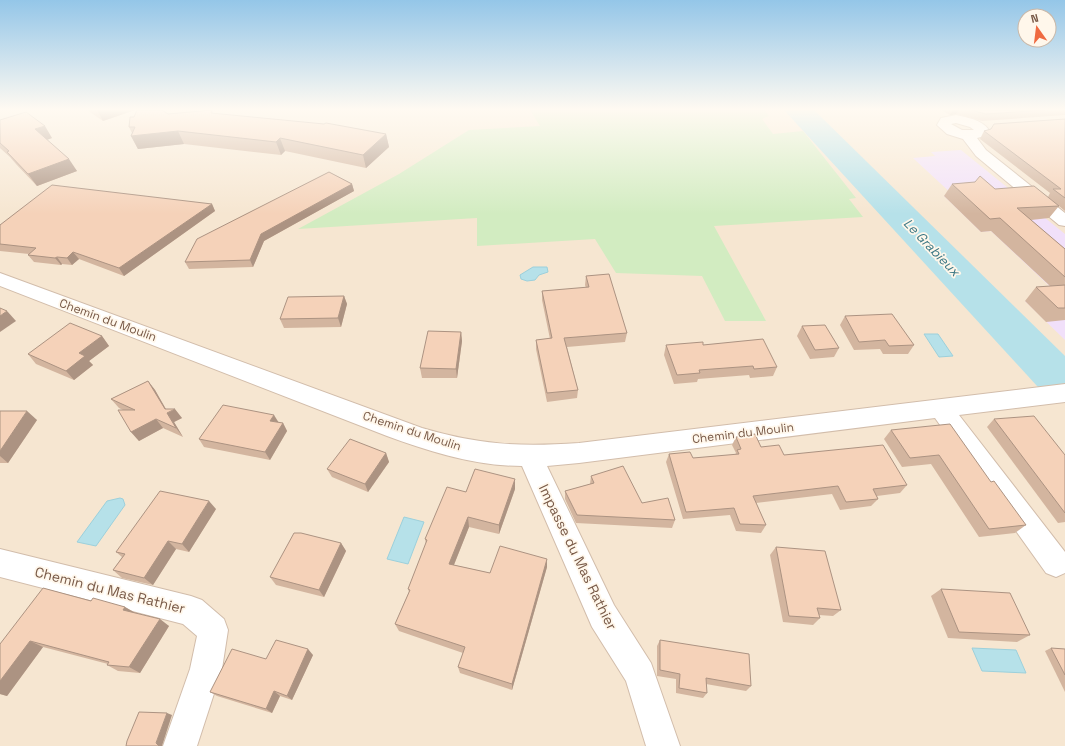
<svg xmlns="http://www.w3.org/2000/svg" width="1065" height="746" font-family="'Space Grotesk',sans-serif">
	<rect width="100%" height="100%" fill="#fef4e3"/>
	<rect fill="#f6e6d1" x="0" y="110" width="1065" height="636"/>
	<path fill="#f1e0fa" d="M961,150L1065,234V340L1025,301L1061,297L991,231L981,232L944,196L953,195L913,158L935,156L931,152Z"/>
	<path fill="#d2ecc1" d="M530,110H764L769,116L762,119L773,134L803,131L856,198L849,199L863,217L714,226L766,321H725L702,276L616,273L595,239L477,246V218L298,229L399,174L469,130L540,126Z"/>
	<g fill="#b6e1e9" stroke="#9cd0db">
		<path d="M533,267H547L548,272L539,275L535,280L527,281L521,279L520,275Z"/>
		<path d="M924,334H938L953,356L939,357Z"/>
		<path d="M120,498L123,499L125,505L96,546L77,542L107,501Z"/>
		<path d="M404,517L424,522L408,564L387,559Z"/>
		<path d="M972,648L1016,650L1026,673L982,671Z"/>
	</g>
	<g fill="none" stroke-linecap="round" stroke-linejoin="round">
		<path fill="#b6e1e9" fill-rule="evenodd" d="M784,110H814L1065,356V403L1048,398Z"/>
		<g stroke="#d2bdab" stroke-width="2">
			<g id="street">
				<path d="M956,115C968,118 981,119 989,130L985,136L977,138L986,150L1065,213V226L1059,225L976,156L963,139L947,134L937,125L941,118ZM956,123L970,127L974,130H962L951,124Z"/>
				<path d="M0,273L422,428C480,445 519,447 579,443L1065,384V402L959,415L1065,552V573L1056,577L1046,573L935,418L579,463L547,466L614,605L651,663L680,746H646L626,681L592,627L522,466C475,466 431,452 387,436L0,286Z"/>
				<path d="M0,549L191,596L202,600L224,619L228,630L222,669L197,746H163L190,669L197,636L183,624L0,577Z"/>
			</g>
		</g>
		<use href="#street" fill="#fff" fill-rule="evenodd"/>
	</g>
	<g fill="#d3b59f">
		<path d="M87,110H135L103,121Z"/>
		<path d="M212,110L213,113L386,134L389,147L366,168L285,151L281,155L184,144L138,149L131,136L132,133L129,127L134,117Z"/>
		<path d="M941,110H1065V115L982,121L956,114L950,115Z"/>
		<path d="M1065,119V211L1059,206L1049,218L1031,220L1065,249V320L1046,322L1025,301L1036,287L1050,286L991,231L981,232L944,196L952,184L995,189L1048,197L1050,193L980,139L984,131Z"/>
		<path d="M0,120L52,138L47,140L77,171L37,186L16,164L10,157L0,148Z"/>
		<path d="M352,184L354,191L264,241L253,267L189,269L185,262Z"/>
		<path d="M212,204L215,211L124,276L79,259L72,265L62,264L61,265L34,262L28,255L29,254L0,251V225Z"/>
		<path d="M586,276L627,333L625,342L567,347L578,390L577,398L547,402L536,349V340L550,339L542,300V291L586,288L585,285Z"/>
		<path d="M344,296L347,304L341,327L284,328L280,319Z"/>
		<path d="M845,316L914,345L908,354H883L880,349L854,350L840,325Z"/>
		<path d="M802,326L839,348L834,357L810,359L797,336Z"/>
		<path d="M461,332L462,341L457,378H422L420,368Z"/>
		<path d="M102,336L109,346L89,361L93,365L74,380L36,364L28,354Z"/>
		<path d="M666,345H703L777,367L773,376L750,378L749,375L698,379L697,382L674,384L664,355Z"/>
		<path d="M148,381L155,390L166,409L182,418L174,422L183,437L163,428L139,441L131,432L123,410L119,408L111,399Z"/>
		<path d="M0,411L37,420L8,463H0Z"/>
		<path d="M994,419L1065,455V522L1058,523L987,427Z"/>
		<path d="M283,423L287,431L270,460L204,447L199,439Z"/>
		<path d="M891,430L991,482L1026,525L1015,533L979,537L931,464L902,467L884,439Z"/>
		<path d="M736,437L761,447L784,455L907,485L900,493L877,496L878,499L871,506L840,510L832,494L756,503L766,525L761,533L736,531L730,515L683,519L666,462L669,454L693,458L735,455L736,453L732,445Z"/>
		<path d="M386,453L389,462L368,492L332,477L327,469Z"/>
		<path d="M591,476L675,520L672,528L576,523L565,499V491L590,484Z"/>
		<path d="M515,489L499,534L469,527L454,565L490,573L547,559V567L512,690L460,673L458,667L463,653L399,631L395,624L409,592L408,589L426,544L425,539L466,492Z"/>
		<path d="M216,509L189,552L176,549L153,585L122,578L113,570L122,557L116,552Z"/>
		<path d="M341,543L346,551L324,597L276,585L270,577Z"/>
		<path d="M776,547L841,610L833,616L819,615L820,618L813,625L783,622L770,555Z"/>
		<path d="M941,589L1030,635L1017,642L948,638L931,596Z"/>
		<path d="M91,601L125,607L134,612L169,626L140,673L118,671L107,665L108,664L43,647L7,696L0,694V644Z"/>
		<path d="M660,640L751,686L746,691L706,684L707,693L703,698L676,693V679L657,676V646Z"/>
		<path d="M1051,648L1065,649V692L1045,651Z"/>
		<path d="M313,655L292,700L280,696L272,713L217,696L210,692L266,659Z"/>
	</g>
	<g fill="#ac9382">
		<path d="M97,110H135L103,121Z"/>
		<path d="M953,110H959L956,114L950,115Z"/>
		<path d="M45,126L52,138L43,141L35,129Z"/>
		<path d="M178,131L184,144L138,149L131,136Z"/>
		<path d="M386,134L389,147L366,168L363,155Z"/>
		<path d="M280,138L285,151L281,155L276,142Z"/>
		<path d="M69,159L77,171L37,186L28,174Z"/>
		<path d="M352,184L354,191L264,241L253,267L250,260L261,234Z"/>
		<path d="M212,204L215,211L124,276L119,268Z"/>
		<path d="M73,252L79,259L72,265L67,258Z"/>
		<path d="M57,257L62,264L61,265L55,258Z"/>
		<path d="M344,296L347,304L341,327L338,318Z"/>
		<path d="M7,311L16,321L0,332V316Z"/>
		<path d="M461,332L462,341L457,378L456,369Z"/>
		<path d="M102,336L109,346L89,361L93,365L74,380L66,371L79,353Z"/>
		<path d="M148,381L155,390L168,413L175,409L182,418L174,422L183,437L176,428Z"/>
		<path d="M27,411L37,420L8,463L0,456V451Z"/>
		<path d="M274,415L279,423L270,421Z"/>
		<path d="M156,419L163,428L139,441L131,432Z"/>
		<path d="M283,423L287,431L270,460L265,452Z"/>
		<path d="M386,453L389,462L368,492L365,484Z"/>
		<path d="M515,479V489L499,534V525Z"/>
		<path d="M209,501L216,509L189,552L182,544Z"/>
		<path d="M468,517L469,527L451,572L449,564Z"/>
		<path d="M168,541L176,549L153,585L144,578Z"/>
		<path d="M341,543L346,551L324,597L319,590Z"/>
		<path d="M547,559V567L512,690V684Z"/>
		<path d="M125,607L135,613L123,610Z"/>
		<path d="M160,619L169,626L140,673L129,667Z"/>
		<path d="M30,641L43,647L7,696L0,694V681Z"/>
		<path d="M308,649L313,655L292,700L287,696Z"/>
		<path d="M274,691L280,696L272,713L266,709Z"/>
		<path d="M167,713L172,715L162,746H159L156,743Z"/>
	</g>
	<g fill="#f5d2b9" stroke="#ac9382">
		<path d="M137,110H162L168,114L212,110L211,113L324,124L326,123L386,134L363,155L280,138L276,142L178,131L131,136L135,127H129L130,117H134Z"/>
		<path d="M971,110H1045L986,114Z"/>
		<path d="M26,112L45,126L35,129L69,159L28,174L7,152L9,151L0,143V120Z"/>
		<path d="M1065,119V198L1053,189H1061L984,131L991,129L994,124Z"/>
		<path d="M329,172L352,184L261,234L250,260L185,262L197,239Z"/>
		<path d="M980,176L995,189L1034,186L1059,206L1017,208L1065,249V277L1000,218L990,219L952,184L975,182Z"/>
		<path d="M52,185L212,204L119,268L73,252L67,258L57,257L55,258L28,255L36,248L0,244V225Z"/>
		<path d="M609,274L627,333L564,338L578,390L547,393L536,340L552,338L542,291L589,287L586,276Z"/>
		<path d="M1065,285V308H1058L1036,287Z"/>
		<path d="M344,296L338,318L280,319L288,297Z"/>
		<path d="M0,308L7,311L0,316Z"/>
		<path d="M892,314L914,345L889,346L885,340L859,342L845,316Z"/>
		<path d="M70,323L102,336L79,353L85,356L66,371L28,354Z"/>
		<path d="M825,325L839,348L815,350L802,326Z"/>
		<path d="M428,331L461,332L456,369L420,368Z"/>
		<path d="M763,339L777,367L754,369L753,366L699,370L700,373L677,375L666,345L703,342V345Z"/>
		<path d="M148,381L165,409H175L167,413L176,428L156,419L131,432L118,410H135L111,399Z"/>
		<path d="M223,405L274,415L270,421L283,423L265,452L199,439Z"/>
		<path d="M0,411H27L0,451Z"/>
		<path d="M1034,416L1065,455V513L994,419Z"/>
		<path d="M950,424L991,482L994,481L1026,525L989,529L939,455L910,458L891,430Z"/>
		<path d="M755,434L761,447L779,445L784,455L883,445L907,485L873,489L878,499L846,502L838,486L753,496L766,525L740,524L734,508L686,512L669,454L690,452L693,458L739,454L737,450L741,449L736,437Z"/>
		<path d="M350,439L386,453L365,484L327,469Z"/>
		<path d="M623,466L642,503L668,498L675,520L577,515L565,491L594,483L591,476Z"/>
		<path d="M475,469L515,479L499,525L468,517L449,564L490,573L500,546L547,559L512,684L458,667L465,647L395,624L410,590L408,589L427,540L425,539L447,487L466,492Z"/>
		<path d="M160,491L209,501L182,544L168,541L144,578L113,570L125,554L116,552Z"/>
		<path d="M294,533H301L341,543L319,590L270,577Z"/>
		<path d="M776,547L825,551L841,610L817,608L820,618L789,616Z"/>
		<path d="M43,588L91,601L93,598L125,607L123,610L160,619L129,667L107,665L109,662L30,641L0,681V644Z"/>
		<path d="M941,589L1010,593L1030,635L959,632Z"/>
		<path d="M276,640L308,649L287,696L274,691L266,709L210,692L232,649L266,659Z"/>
		<path d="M660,640L749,654L751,686L706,678L707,693L679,688L680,674L660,670Z"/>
		<path d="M1051,648L1065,649V675Z"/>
		<path d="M139,712L167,713L156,743L159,746H126L127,741Z"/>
	</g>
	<linearGradient id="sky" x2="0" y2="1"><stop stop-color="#94c6e8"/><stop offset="0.51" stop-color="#fffaf2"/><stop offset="1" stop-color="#fffaf2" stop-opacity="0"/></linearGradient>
	<rect width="1065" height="214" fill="url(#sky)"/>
	<g text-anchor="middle" stroke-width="3.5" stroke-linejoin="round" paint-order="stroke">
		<g font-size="12" fill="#785947" stroke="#fff7eb">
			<text transform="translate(108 320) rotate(20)" y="4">Chemin du Moulin</text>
			<text transform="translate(412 431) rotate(18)" y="4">Chemin du Moulin</text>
			<text transform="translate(743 433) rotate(-7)" y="4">Chemin du Moulin</text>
		</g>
		<g font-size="13" font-style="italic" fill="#3d7885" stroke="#fff7eb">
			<text transform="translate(932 247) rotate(46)" y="5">Le Grabieux</text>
		</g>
		<g font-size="14" fill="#785947" stroke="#fff7eb">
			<text transform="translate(578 557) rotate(64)" y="5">Impasse du Mas Rathier</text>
			<text transform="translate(110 590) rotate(14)" y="5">Chemin du Mas Rathier</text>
		</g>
	</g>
	<g transform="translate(1037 28) rotate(346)"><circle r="19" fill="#fff7eb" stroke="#c9b8a9"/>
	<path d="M0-3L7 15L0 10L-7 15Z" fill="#ef6a41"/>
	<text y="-6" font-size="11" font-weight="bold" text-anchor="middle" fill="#785947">N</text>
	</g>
</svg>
